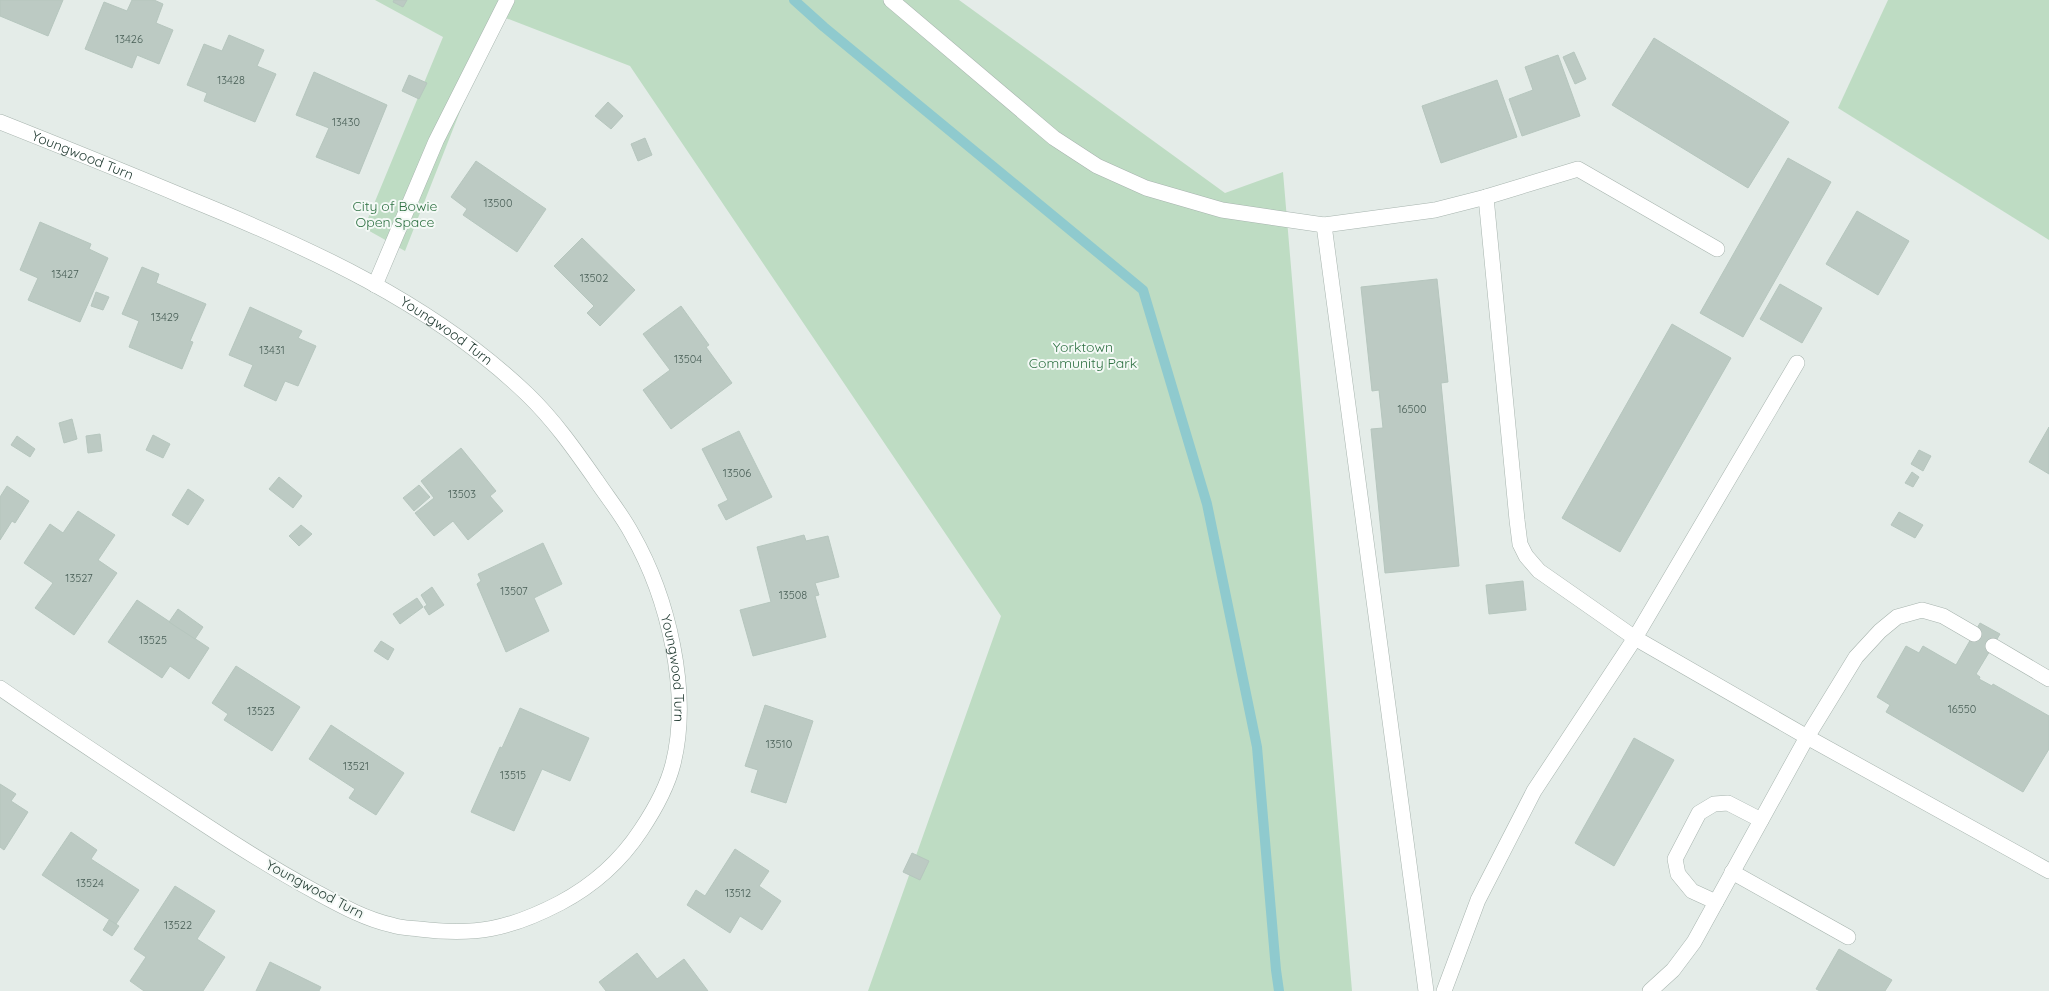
<svg xmlns="http://www.w3.org/2000/svg" width="2049" height="991" font-family="Quicksand,sans-serif">
	<rect width="100%" height="100%" fill="#e4ece8"/>
	<g fill="#bedcc3">
		<path d="M375,0H959L1225,193L1283,172L1352,991H868L1001,616L630,66L498,15L405,251L364,228L443,37Z"/>
		<path d="M1888,0H2049V240L1838,108Z"/>
	</g>
	<g fill="none" stroke-linecap="round" stroke-linejoin="round">
		<path stroke="#8fcace" stroke-width="10" d="M794,0L824,27L1143,290L1207,504L1257,747L1276,970L1279,991"/>
	</g>
	<g fill="#bccac3" stroke="#b6c6be">
		<path d="M0,0H63L48,36L0,16Z"/>
		<path d="M132,0H154L163,4L156,23L173,30L159,64L137,55L132,68L85,49L104,2L127,11Z"/>
		<path d="M394,0H407L403,7L393,2Z"/>
		<path d="M229,35L264,50L257,66L276,74L255,122L204,101L207,93L187,85L204,44L222,51Z"/>
		<path d="M1654,38L1789,122L1748,188L1612,105Z"/>
		<path d="M1574,52L1586,79L1575,84L1563,57Z"/>
		<path d="M1558,55L1580,116L1522,136L1509,99L1533,90L1525,67Z"/>
		<path d="M314,72L387,105L359,174L316,157L329,128L296,115Z"/>
		<path d="M409,75L427,83L419,99L402,91Z"/>
		<path d="M1497,80L1517,137L1441,163L1422,106Z"/>
		<path d="M608,102L623,116L611,129L595,116Z"/>
		<path d="M645,138L652,155L638,161L631,144Z"/>
		<path d="M1788,158L1831,182L1743,337L1700,313Z"/>
		<path d="M476,161L546,209L517,252L463,215L467,209L451,197Z"/>
		<path d="M1857,211L1909,241L1878,295L1826,264Z"/>
		<path d="M40,222L91,244L89,249L108,258L80,322L28,300L38,278L20,270Z"/>
		<path d="M582,238L635,290L600,326L587,313L594,306L554,266Z"/>
		<path d="M142,267L159,274L156,283L206,304L190,341L193,342L182,369L129,347L139,321L122,314Z"/>
		<path d="M1437,279L1448,382L1441,383L1459,566L1385,573L1371,429L1383,428L1379,390L1372,391L1361,287Z"/>
		<path d="M1780,284L1822,308L1802,343L1760,319Z"/>
		<path d="M96,292L109,297L103,310L91,306Z"/>
		<path d="M681,306L709,345L706,347L732,383L671,429L643,390L670,370L643,334Z"/>
		<path d="M250,307L302,331L298,338L316,346L298,386L285,381L276,401L244,386L253,365L229,355Z"/>
		<path d="M1672,324L1731,358L1620,552L1562,518Z"/>
		<path d="M72,419L77,439L64,443L59,423Z"/>
		<path d="M2049,427V474L2029,462Z"/>
		<path d="M739,431L772,497L726,520L718,505L728,500L702,449Z"/>
		<path d="M100,434L102,451L88,453L86,436Z"/>
		<path d="M153,435L170,444L163,458L146,450Z"/>
		<path d="M17,436L35,449L30,457L11,445Z"/>
		<path d="M461,448L496,491L490,496L503,511L468,540L453,521L434,536L415,513L434,498L421,481Z"/>
		<path d="M1919,450L1931,456L1923,471L1911,464Z"/>
		<path d="M1912,472L1919,477L1913,487L1905,483Z"/>
		<path d="M279,477L302,496L293,508L269,489Z"/>
		<path d="M419,485L430,497L414,511L403,498Z"/>
		<path d="M7,486L29,501L15,523L12,521L0,540V497Z"/>
		<path d="M188,489L204,500L188,525L172,515Z"/>
		<path d="M78,511L115,535L98,560L117,573L74,635L35,608L53,583L24,563L50,524L63,533Z"/>
		<path d="M1899,512L1923,525L1915,538L1891,525Z"/>
		<path d="M301,525L312,534L299,546L289,536Z"/>
		<path d="M804,535L806,541L828,536L839,577L815,583L819,595L815,596L826,637L753,656L740,610L771,602L757,547Z"/>
		<path d="M543,543L562,584L534,598L549,631L506,652L477,584L481,581L478,574Z"/>
		<path d="M1523,581L1526,610L1489,614L1486,585Z"/>
		<path d="M432,587L444,605L429,615L424,607L427,605L421,595Z"/>
		<path d="M417,598L423,607L400,624L393,614Z"/>
		<path d="M137,600L209,648L189,679L170,666L162,678L108,642Z"/>
		<path d="M178,609L203,627L195,639L169,622Z"/>
		<path d="M1980,623L2000,634L1976,674L1980,677L1979,679L1992,686L1993,684L2049,716V749L2023,792L1886,712L1890,705L1877,697L1906,646L1919,653L1923,646L1956,665Z"/>
		<path d="M381,641L394,649L388,660L374,651Z"/>
		<path d="M236,666L300,707L272,751L224,720L228,714L212,703Z"/>
		<path d="M765,705L813,721L786,803L751,792L758,770L745,766Z"/>
		<path d="M520,708L589,738L570,781L542,769L514,831L471,812L500,747L502,748Z"/>
		<path d="M331,725L404,773L376,815L349,798L355,789L309,759Z"/>
		<path d="M1634,738L1674,760L1614,866L1575,843Z"/>
		<path d="M0,784L16,794L11,801L28,812L4,850L0,847Z"/>
		<path d="M71,832L97,850L91,859L139,890L116,924L42,875Z"/>
		<path d="M735,849L769,871L759,886L781,901L762,930L740,916L730,933L687,905L696,890L705,896Z"/>
		<path d="M912,853L929,861L920,880L903,872Z"/>
		<path d="M175,886L215,911L197,939L225,957L203,991H144L130,981L146,957L134,949Z"/>
		<path d="M109,920L119,926L112,936L103,930Z"/>
		<path d="M1839,949L1892,980L1885,991H1820L1816,989Z"/>
		<path d="M637,953L657,979L684,959L708,991H606L599,982Z"/>
		<path d="M270,962L321,987L319,991H256Z"/>
	</g>
	<g fill="none" stroke-linecap="round" stroke-linejoin="round">
		<g stroke="#a7b4ae" stroke-width="16">
			<g id="service">
				<path d="M891,0L1054,138L1097,166L1146,188L1222,210L1324,225L1435,210L1486,197L1578,169L1717,249"/>
				<path d="M1486,197L1517,520L1520,544L1526,556L1539,571L1635,638L1807,737L2049,871"/>
				<path d="M1324,225L1426,991"/>
				<path d="M375,285L436,141L507,0"/>
				<path d="M1993,646L2049,679"/>
				<path d="M1732,872L1848,937"/>
				<path d="M1716,902L1692,891L1678,874L1675,859L1699,813L1714,804L1728,803L1761,820"/>
				<path d="M1444,991L1478,900L1534,791L1635,638L1797,363"/>
				<path d="M1650,991L1673,970L1694,942L1807,737L1856,657L1880,631L1897,617L1922,610L1943,616L1974,634"/>
			</g>
		</g>
		<g stroke="#a7b4ae" stroke-width="16">
			<g id="minor">
				<path id="s1" d="M0,122C63,147 125,172 187,198C308,247 432,303 527,394C554,420 575,450 596,480C608,498 622,515 632,534C668,597 691,692 673,764C667,788 655,809 641,830C620,862 594,885 560,903C510,929 476,936 419,929C410,928 401,928 392,925C365,919 340,905 316,892C279,872 242,849 207,826C137,780 68,735 0,688"/>
			</g>
		</g>
		<use href="#service" stroke="#fff" stroke-width="15"/>
		<use href="#minor" stroke="#fff" stroke-width="15"/>
	</g>
	<g text-anchor="middle" stroke-width="4" stroke-linejoin="round" paint-order="stroke">
		<g font-size="11" fill="#4a6058">
			<text x="129" y="43">13426</text>
			<text x="231" y="84">13428</text>
			<text x="346" y="126">13430</text>
			<text x="498" y="207">13500</text>
			<text x="65" y="278">13427</text>
			<text x="594" y="282">13502</text>
			<text x="165" y="321">13429</text>
			<text x="272" y="354">13431</text>
			<text x="688" y="363">13504</text>
			<text x="1412" y="413">16500</text>
			<text x="737" y="477">13506</text>
			<text x="462" y="498">13503</text>
			<text x="79" y="582">13527</text>
			<text x="514" y="595">13507</text>
			<text x="793" y="599">13508</text>
			<text x="153" y="644">13525</text>
			<text x="1962" y="713">16550</text>
			<text x="261" y="715">13523</text>
			<text x="779" y="748">13510</text>
			<text x="356" y="770">13521</text>
			<text x="513" y="779">13515</text>
			<text x="90" y="887">13524</text>
			<text x="738" y="897">13512</text>
			<text x="178" y="929">13522</text>
		</g>
		<g font-size="14" fill="#243d34" stroke="#f4f9f6">
			<text dy="5" stroke="none"><textPath href="#s1" startOffset="89">Youngwood Turn</textPath></text>
			<text dy="5" stroke="none"><textPath href="#s1" startOffset="494">Youngwood Turn</textPath></text>
			<text dy="5" stroke="none"><textPath href="#s1" startOffset="914">Youngwood Turn</textPath></text>
			<text transform="translate(315 889) rotate(28)" y="5">Youngwood Turn</text>
		</g>
		<g font-size="14" fill="#307244" stroke="#f4f9f6">
			<text x="395" y="211">City of Bowie<tspan x="395" dy="16">Open Space</tspan></text>
			<text x="1083" y="352">Yorktown<tspan x="1083" dy="16">Community Park</tspan></text>
		</g>
	</g>
</svg>
